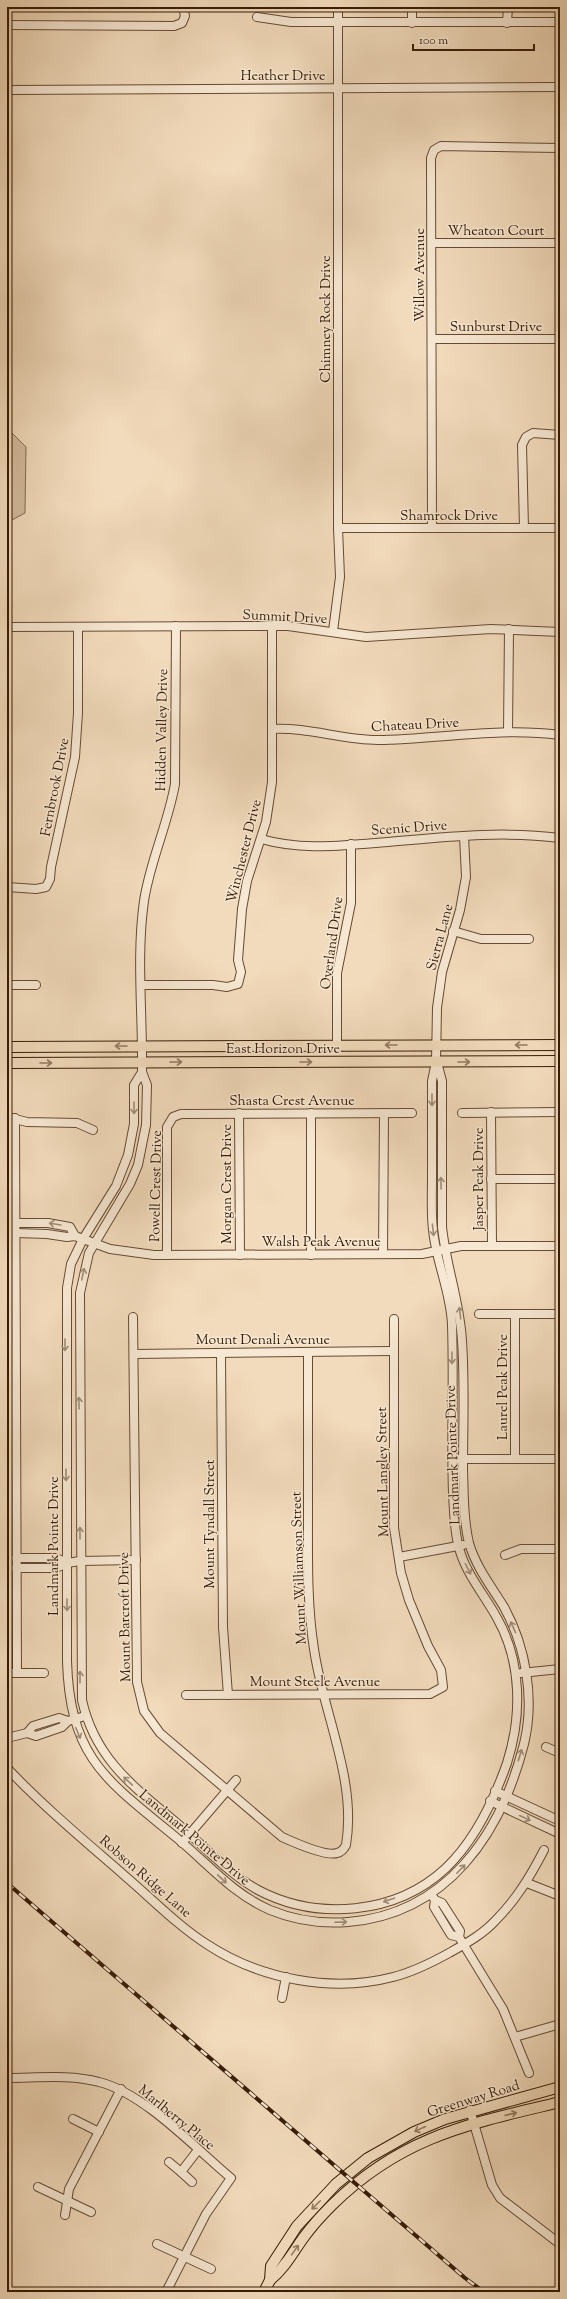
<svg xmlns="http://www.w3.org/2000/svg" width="567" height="2299" font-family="'Sorts Mill Goudy',serif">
	<rect width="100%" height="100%" fill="#f2dbbc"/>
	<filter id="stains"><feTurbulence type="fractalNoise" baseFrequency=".005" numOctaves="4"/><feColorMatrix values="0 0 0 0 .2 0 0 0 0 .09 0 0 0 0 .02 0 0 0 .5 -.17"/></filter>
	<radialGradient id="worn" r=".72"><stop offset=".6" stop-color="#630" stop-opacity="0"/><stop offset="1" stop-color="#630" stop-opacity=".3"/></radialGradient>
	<path fill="#d2ba9d" stroke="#846a52" d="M7,433H12L26,447L25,513L12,520H7Z"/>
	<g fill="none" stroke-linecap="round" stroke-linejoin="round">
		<g stroke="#664b34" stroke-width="10">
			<g id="minor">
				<path d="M257,17L291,22H560"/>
				<path d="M412,23V7"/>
				<path d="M507,23L508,7"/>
				<path d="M7,25L174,26L182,23L185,16L183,7"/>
				<path d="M7,90L560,87"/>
				<path d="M432,243H560"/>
				<path d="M432,339H560"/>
				<path d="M338,528H560"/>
				<path d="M432,528L431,158L434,150L441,146L560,148"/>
				<path d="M524,528L522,445L526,437L533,433L560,435"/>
				<path d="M176,626L175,784C168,824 150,861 144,901C136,957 143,1015 142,1072L147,1085L146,1125L138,1165L130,1184L89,1253L80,1293L82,1700C95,1759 134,1787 178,1824C204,1846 229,1874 258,1890C317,1921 396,1915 446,1868C474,1841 494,1800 507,1763C522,1716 522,1662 497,1618C484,1594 464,1572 458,1544C454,1527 454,1510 453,1493C451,1437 454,1381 452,1325C451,1292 436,1262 433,1230C431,1213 432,1195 432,1178C432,1146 432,1113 432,1081L436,1062L437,1008L442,972L460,910L466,877L464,836"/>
				<path d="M7,627L288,626L366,637L491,629L560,632"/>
				<path d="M333,631L340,577L338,528V7"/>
				<path d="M272,729C308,727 342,740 378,740C439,739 499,727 560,735"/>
				<path d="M508,732L509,629"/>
				<path d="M261,839C300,850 336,846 376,843C437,838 499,830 560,838"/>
				<path d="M7,887L36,889L46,887L50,879L51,867L75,757L78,713V627"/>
				<path d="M453,931L481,939H529"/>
				<path d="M7,985H36"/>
				<path d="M142,985H213L227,987L238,984L241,972L238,960L242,909L247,881L266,822L272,782V626"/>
				<path d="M337,1045V973L351,903V844"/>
				<path d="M142,1072L134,1085V1124L128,1155L116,1186L83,1239L71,1264L67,1288V1661C70,1760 108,1781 178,1839C208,1864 233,1894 270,1910C294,1920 321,1924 348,1922C447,1914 501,1834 524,1744C535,1699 526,1647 504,1607C491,1586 476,1567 469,1543C463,1519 464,1494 463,1470C463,1427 465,1384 462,1341C460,1302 446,1266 442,1227V1081L437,1062"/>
				<path d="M491,1112L492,1246"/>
				<path d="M239,1113L240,1255"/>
				<path d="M311,1113V1255"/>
				<path d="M462,1113L560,1112"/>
				<path d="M7,1117L27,1122L77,1123L93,1130"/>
				<path d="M15,1118L17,1673"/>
				<path d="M491,1179H560"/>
				<path d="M16,1223H48L70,1227L75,1236"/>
				<path d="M16,1233L47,1234L67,1237L75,1236L110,1249L154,1255L422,1254L461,1246H560"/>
				<path d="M383,1254L384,1113"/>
				<path d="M167,1255V1127L173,1117L181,1114L412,1113"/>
				<path d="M479,1314H560"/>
				<path d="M515,1314V1459"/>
				<path d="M133,1317L137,1682L144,1711L160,1733L282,1837C293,1842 326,1857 337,1853C342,1852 344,1849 346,1845C357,1780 323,1713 314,1649C307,1605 308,1560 308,1516C308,1461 308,1407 308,1352"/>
				<path d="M221,1353L223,1627L228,1695"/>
				<path d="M134,1354L393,1351"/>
				<path d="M459,1459H560"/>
				<path d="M505,1555L521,1549H560"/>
				<path d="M399,1557L463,1545"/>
				<path d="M16,1558H56L67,1563"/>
				<path d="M16,1568H56L67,1563L80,1561L136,1560"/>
				<path d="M7,1673H44"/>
				<path d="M521,1673L560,1669"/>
				<path d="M186,1695L430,1694L443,1687L441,1670L428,1646L409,1600L401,1573L394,1528V1319"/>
				<path d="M27,1733L36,1736L62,1727L68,1721L85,1716"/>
				<path d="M7,1738L27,1733L33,1726L59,1718L68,1721"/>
				<path d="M546,1747L560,1753"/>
				<path d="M7,1768C44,1807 85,1841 125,1876C152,1899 178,1926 208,1945C260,1979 332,1993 393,1977C413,1972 431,1963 449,1953C465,1944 482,1935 495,1921C516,1900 530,1877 544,1850"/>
				<path d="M495,1791L560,1821"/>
				<path d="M490,1801L560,1834"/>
				<path d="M182,1843L236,1780"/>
				<path d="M527,1883L560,1896"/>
				<path d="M433,1897L435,1900L442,1903L460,1931L459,1937"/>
				<path d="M435,1900L434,1907L451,1935L459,1937L503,2009L529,2073"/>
				<path d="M282,1998L286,1977"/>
				<path d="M515,2037L560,2024"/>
				<path d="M7,2078C37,2078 70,2074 99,2082C144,2093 195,2148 231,2178L206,2214L166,2292"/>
				<path d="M470,2110L492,2185L500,2198L560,2244"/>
				<path d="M73,2119L99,2132"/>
				<path d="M169,2162L181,2172"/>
				<path d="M192,2182L181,2172L198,2150"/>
				<path d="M38,2187L91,2212"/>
				<path d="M65,2215L69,2189L121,2089"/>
				<path d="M157,2244L211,2269"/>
			</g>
		</g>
		<g stroke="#371b06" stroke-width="12">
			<g id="major">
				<path d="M7,1047L560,1045"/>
				<path d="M7,1063L560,1061"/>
				<path d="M270,2280C285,2268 293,2252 304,2237C312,2226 322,2215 332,2205C402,2136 469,2124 560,2102"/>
				<path d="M264,2292L270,2280L271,2266L297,2226L336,2184L368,2158L414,2132L445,2119L560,2087"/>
			</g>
		</g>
		<use href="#minor" stroke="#f7e8d3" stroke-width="8"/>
		<use href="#major" stroke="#f2dbbc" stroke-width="10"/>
		<g stroke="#371b06" stroke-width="4">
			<path id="rail" d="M7,1883L465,2278L484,2292"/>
		</g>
		<use href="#rail" stroke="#f7e8d3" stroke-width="2.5" stroke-dasharray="8" stroke-linecap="butt"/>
	</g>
	<defs><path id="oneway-shaft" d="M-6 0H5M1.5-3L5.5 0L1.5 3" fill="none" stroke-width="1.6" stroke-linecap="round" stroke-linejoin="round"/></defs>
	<g stroke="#947b61">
		<use href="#oneway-shaft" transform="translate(391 1045) rotate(180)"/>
		<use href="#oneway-shaft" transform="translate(521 1045) rotate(180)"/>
		<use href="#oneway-shaft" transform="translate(121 1046) rotate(180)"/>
		<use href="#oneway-shaft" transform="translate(176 1062)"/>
		<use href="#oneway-shaft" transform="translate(306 1062)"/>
		<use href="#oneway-shaft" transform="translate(464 1062)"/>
		<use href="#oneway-shaft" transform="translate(46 1063)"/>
		<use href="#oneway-shaft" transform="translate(511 2114) rotate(-13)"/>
		<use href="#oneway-shaft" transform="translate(420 2129) rotate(155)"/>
		<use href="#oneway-shaft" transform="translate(316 2205) rotate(135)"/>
		<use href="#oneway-shaft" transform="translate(295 2250) rotate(-55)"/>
	</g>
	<g stroke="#a18c77">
		<use href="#oneway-shaft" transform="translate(432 1100) rotate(90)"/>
		<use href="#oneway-shaft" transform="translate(134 1108) rotate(90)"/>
		<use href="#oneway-shaft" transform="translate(441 1183) rotate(-91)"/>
		<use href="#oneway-shaft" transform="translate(55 1224) rotate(-171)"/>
		<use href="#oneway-shaft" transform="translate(433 1230) rotate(84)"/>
		<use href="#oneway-shaft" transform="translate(83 1274) rotate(-78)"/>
		<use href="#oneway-shaft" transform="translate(460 1313) rotate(-97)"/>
		<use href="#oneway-shaft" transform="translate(65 1345) rotate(90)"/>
		<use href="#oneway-shaft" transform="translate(452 1358) rotate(90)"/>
		<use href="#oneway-shaft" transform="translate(79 1403) rotate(-90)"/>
		<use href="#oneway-shaft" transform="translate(66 1475) rotate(90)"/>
		<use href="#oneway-shaft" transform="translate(80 1533) rotate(-90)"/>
		<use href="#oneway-shaft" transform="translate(468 1569) rotate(63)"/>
		<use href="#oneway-shaft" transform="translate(67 1605) rotate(90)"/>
		<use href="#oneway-shaft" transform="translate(513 1627) rotate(-114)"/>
		<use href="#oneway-shaft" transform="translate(80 1677) rotate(-90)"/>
		<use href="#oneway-shaft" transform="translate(78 1733) rotate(67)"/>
		<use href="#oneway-shaft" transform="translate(520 1755) rotate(-73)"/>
		<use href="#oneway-shaft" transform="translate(128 1781) rotate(-137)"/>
		<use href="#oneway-shaft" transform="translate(525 1818) rotate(25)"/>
		<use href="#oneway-shaft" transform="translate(461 1869) rotate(-46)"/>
		<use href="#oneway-shaft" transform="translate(222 1879) rotate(43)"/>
		<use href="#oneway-shaft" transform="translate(389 1900) rotate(161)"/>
		<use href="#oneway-shaft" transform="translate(341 1922) rotate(-2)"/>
	</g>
	<g text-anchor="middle" stroke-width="3" stroke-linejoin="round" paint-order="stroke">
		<g font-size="14" fill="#371b06" stroke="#f7e8d3">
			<text x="283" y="80">Heather Drive</text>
			<text x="496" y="235">Wheaton Court</text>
			<text transform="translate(419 275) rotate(-90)" y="5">Willow Avenue</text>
			<text transform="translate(325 319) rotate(-90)" y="5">Chimney Rock Drive</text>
			<text x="496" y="331">Sunburst Drive</text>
			<text x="449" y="520">Shamrock Drive</text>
			<text transform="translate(285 616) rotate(3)" y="5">Summit Drive</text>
			<text transform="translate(415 724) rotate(-3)" y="5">Chateau Drive</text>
			<text transform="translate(161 730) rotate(-89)" y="5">Hidden Valley Drive</text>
			<text transform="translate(54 787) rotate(-79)" y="5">Fernbrook Drive</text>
			<text transform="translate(409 827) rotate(-4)" y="5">Scenic Drive</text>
			<text transform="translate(243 851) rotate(-76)" y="5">Winchester Drive</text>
			<text transform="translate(439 937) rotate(-75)" y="5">Sierra Lane</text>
			<text transform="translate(331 943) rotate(-82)" y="5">Overland Drive</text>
			<text x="283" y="1053">East Horizon Drive</text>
			<text x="292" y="1105">Shasta Crest Avenue</text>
			<text transform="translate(478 1179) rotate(-90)" y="5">Jasper Peak Drive</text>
			<text transform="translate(226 1184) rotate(-90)" y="5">Morgan Crest Drive</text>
			<text transform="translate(155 1186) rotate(-89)" y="5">Powell Crest Drive</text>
			<text x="321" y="1246">Walsh Peak Avenue</text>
			<text x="263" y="1344">Mount Denali Avenue</text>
			<text transform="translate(502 1387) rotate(-90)" y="5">Laurel Peak Drive</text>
			<text transform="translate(452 1455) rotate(-92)" y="5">Landmark Pointe Drive</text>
			<text transform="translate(382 1472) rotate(-91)" y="5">Mount Langley Street</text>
			<text transform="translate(209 1524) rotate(-90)" y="5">Mount Tyndall Street</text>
			<text transform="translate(53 1546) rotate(-90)" y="5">Landmark Pointe Drive</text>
			<text transform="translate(298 1568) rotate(-92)" y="5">Mount Williamson Street</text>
			<text transform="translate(124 1617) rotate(-91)" y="5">Mount Barcroft Drive</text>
			<text x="315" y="1686">Mount Steele Avenue</text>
			<text transform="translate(195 1837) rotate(40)" y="5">Landmark Pointe Drive</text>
			<text transform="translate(146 1876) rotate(41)" y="5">Robson Ridge Lane</text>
			<text transform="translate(473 2098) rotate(-17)" y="5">Greenway Road</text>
			<text transform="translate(177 2117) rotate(39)" y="5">Marlberry Place</text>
		</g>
	</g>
	<rect width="567" height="2299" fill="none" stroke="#f2dbbc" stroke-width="24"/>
	<rect x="8" y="8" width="551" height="2283" fill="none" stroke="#371b06" stroke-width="2"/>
	<rect x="12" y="12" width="543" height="2275" fill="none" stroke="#371b06"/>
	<path d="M413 44v6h121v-6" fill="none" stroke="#371b06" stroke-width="2"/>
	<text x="419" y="44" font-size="12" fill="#371b06" stroke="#f7e8d3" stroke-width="3" paint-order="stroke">100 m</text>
	<rect width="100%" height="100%" filter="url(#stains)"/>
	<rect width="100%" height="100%" fill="url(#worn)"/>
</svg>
